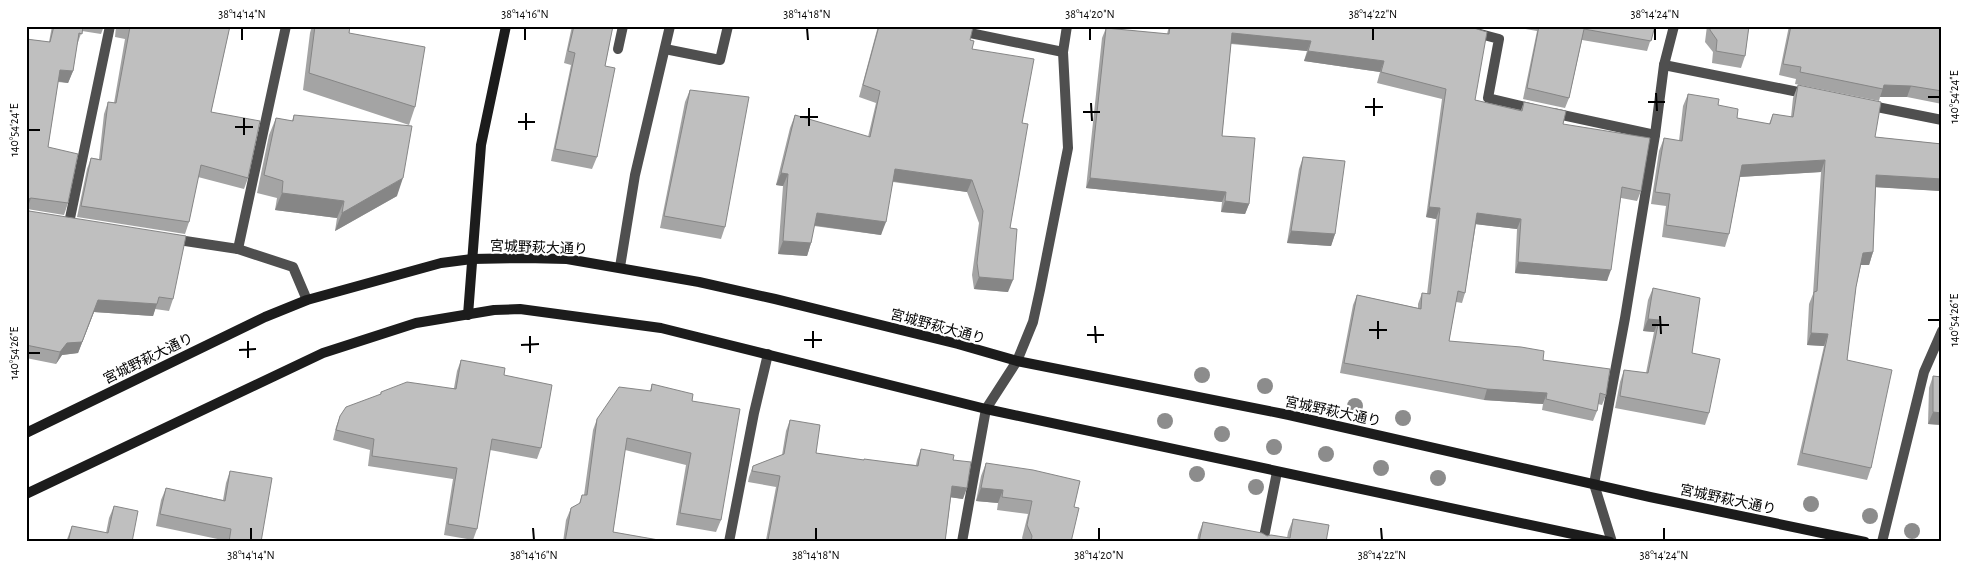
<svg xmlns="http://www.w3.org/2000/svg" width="1968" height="568" font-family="'Alegreya Sans','Noto Sans JP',sans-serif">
	<rect width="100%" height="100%" fill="#fff"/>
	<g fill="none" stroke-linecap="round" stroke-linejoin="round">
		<g stroke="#4f4f4f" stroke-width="10">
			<path d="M1450,26L1499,39L1488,98L1534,109"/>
			<path d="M665,49L720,60L728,26"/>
			<path d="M1664,65L1808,94"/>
			<path d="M1867,105L1942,120"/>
			<path d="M1553,113L1655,135"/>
			<path d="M620,267L635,175L670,26"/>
			<path d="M1263,542L1277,472"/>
			<path d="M1882,542L1924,372L1942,331"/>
		</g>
		<g stroke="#4f4f4f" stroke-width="10">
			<path d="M936,26L1063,52"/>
			<path d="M618,49L623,26"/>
			<path d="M62,222L69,223L110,26"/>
			<path d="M172,239L238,249L293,267L307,300"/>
			<path d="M238,249L286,26"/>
			<path d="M729,542L754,413L768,354"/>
			<path d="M962,542L986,409L1017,361L1033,322L1040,290L1068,148L1063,52L1067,26"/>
			<path d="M1612,542L1594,484L1625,318L1655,135L1664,65L1674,26"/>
		</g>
		<g stroke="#1c1c1c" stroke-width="10">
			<path d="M468,315L481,145L506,26"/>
			<path d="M26,433L265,317L307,300L441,263L472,259L525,258L567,259L699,282L775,299L958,344L1017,361L1289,415L1650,497L1865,542"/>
			<path d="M26,494L323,353L416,323L494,310L520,309L661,328L986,409L1610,542"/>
		</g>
	</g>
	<g fill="#8c8c8c">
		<circle cx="1202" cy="375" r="8"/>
		<circle cx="1265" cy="386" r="8"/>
		<circle cx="1355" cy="406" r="8"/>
		<circle cx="1403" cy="418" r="8"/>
		<circle cx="1165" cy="421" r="8"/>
		<circle cx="1222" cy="434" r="8"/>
		<circle cx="1274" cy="447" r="8"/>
		<circle cx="1326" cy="454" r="8"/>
		<circle cx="1381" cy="468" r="8"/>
		<circle cx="1197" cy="474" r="8"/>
		<circle cx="1438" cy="478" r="8"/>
		<circle cx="1256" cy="487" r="8"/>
		<circle cx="1811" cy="504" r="8"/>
		<circle cx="1870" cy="516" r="8"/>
		<circle cx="1912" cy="531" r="8"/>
	</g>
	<g fill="#a4a4a4">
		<path d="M52,26H104L101,34L82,31L77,45L73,71L68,83L58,82L48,147L68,203L64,215L27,209L173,299L169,311L155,309L153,316L94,312L78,353L62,355L56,364L26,358V39L49,42Z"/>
		<path d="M116,26H230L211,112L248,178L244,189L198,177L189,222L185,234L77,217L87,169L91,158L99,159L104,114L108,102L114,103L125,39L115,37Z"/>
		<path d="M312,26H350L349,33L415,107L409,125L303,90L310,33Z"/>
		<path d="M572,26H613L605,66L597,157L592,169L551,161L571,65L564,63Z"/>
		<path d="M878,26H968L972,49L1022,123L1010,228L1008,292L974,289L972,275L979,223L967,192L893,182L881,235L814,226L811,243L807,256L778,254L783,186L776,185L790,128L795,115L868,137L876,103L859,97Z"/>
		<path d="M1169,26H1467L1475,100L1521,110L1524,102L1563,124L1641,191L1637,201L1621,198L1607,281L1515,273L1517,229L1476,224L1465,293L1462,303L1456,302L1449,341L1543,360L1606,395L1602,405L1598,404L1597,411L1593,421L1542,410L1543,404L1484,400L1340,373L1353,305L1357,295L1418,308V304L1422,293L1427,294L1436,219L1426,217L1442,99L1377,83L1380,72L1304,61L1307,51L1231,44L1222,136L1249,204L1245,214L1221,212L1222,202L1086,188L1102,38L1106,28L1167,34Z"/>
		<path d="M1478,26H1486V28Z"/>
		<path d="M1509,26H1655L1647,51L1582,40L1569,98L1565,108L1523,99L1537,31Z"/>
		<path d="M1707,26H1749L1745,56L1741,68L1712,63L1713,52L1705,42Z"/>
		<path d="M1789,26H1942V104L1907,97H1880L1879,101L1795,84L1796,79L1779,75Z"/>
		<path d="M1798,85L1875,137L1942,144V191L1876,187L1873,252L1869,265H1861L1856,287L1847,360L1871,468L1867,480L1797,465L1824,346L1807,345L1809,304L1813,294L1821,172L1740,177L1729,234L1725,247L1662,237L1666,206L1651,204L1659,151L1664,138L1679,141L1683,106L1688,94L1718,105L1737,118L1769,124L1773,114L1791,117L1793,98Z"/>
		<path d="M690,90L725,227L721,239L660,228L685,102Z"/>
		<path d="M294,115L397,196L335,231L337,218L275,210L277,198L257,193L269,135L276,118L292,121Z"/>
		<path d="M1303,157L1335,234L1331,246L1287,243L1299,169Z"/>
		<path d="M1653,288L1692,353L1709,413L1705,425L1615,408L1620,382L1624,370L1646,373L1654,332L1643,331L1648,300Z"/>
		<path d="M461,360L504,375L541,448L537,459L490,450L477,529L473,540L444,535L453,479L368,466L370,450L333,440L336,427L340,416L380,395L381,392L454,388L457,371Z"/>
		<path d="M1933,376L1942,377V425L1928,424L1929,388Z"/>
		<path d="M652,384L692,401L721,520L716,532L676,525L686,465L625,450L613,532L670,542H563L566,520L571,508L579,504L582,495H584L593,430L597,419L650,391Z"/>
		<path d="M790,420L816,453L863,460L916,465L917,460L921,449L953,460L963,499L951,497L945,542H763V540H766L776,487L748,482L749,477L753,466L782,455L786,431Z"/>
		<path d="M986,463L1074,507L1071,542H1024L1022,538L1028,514L997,510L998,503L976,501L981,476Z"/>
		<path d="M230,471L261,542H227V541L156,526L161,500L166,488L223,500L226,483Z"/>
		<path d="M114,506L132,542H66L72,526L106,533L109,518Z"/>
		<path d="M1293,519L1326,542H1197L1198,535L1203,522L1267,536L1287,538L1288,532Z"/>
	</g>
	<g fill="#868686">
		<path d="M1232,33L1311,41L1307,51L1229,43Z"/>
		<path d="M1308,51L1384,61L1380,72L1304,61Z"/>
		<path d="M60,70L73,71L68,83L56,81Z"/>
		<path d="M1884,85L1911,86L1907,97H1880Z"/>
		<path d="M1825,160L1821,172L1738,177L1742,165Z"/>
		<path d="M895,169L972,180L967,192L891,181Z"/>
		<path d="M781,173L788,174L783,186L776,185Z"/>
		<path d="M1876,175L1942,179V187L1940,191L1872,187Z"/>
		<path d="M403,178L397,196L335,231L342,213Z"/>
		<path d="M1090,178L1226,192L1222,202L1086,188Z"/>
		<path d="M282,193L344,201L337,218L275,210Z"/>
		<path d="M31,198L27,209H26V200Z"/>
		<path d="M1225,201L1249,204L1245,214L1221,212Z"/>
		<path d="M1429,207L1440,208L1436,219L1426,217Z"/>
		<path d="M817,213L886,222L881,235L812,225Z"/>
		<path d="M1477,213L1521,219L1517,229L1474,224Z"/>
		<path d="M1291,231L1335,234L1331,246L1287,243Z"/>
		<path d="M783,241L811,243L807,256L778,254Z"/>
		<path d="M1873,252L1869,265H1859L1863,253Z"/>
		<path d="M1518,262L1611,270L1607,281L1515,273Z"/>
		<path d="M979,277L1013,280L1008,292L974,289Z"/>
		<path d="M98,300L157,304L153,316L94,312L78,353L62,355L56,364L60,352Z"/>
		<path d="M1648,319L1659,320L1654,332L1643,331Z"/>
		<path d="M1811,333L1828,334L1824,346L1807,345Z"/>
		<path d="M1487,389L1547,393L1543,404L1484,400Z"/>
		<path d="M1933,412L1942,413V425L1928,424Z"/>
		<path d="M952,486L967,488L963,499L948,497Z"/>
		<path d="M981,488L1003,490L998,503L976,501Z"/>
	</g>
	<g fill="#bfbfbf" stroke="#868686">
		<path d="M54,26H83L82,34L79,33L73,71L60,70L48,147L78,154L68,203L31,198L26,200V39L50,42Z"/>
		<path d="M125,26H230L211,112L260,121L248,178L201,165L189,222L81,206L91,158L101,160L108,102L116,103L130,27Z"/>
		<path d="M315,26H350L349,33L425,47L415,107L309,73Z"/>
		<path d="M574,26H613L605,66L615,68L597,157L555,149L575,53L568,51Z"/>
		<path d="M879,26H968L973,27L970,40L974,41L972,49L1034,59L1022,123L1028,124L1010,228L1017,229L1013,280L979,277L977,263L983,211L972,180L895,169L886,222L817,213L811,243L783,241L788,174L781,173L795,115L870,137L880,91L863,85Z"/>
		<path d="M1170,26H1467L1487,32L1475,100L1522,111L1524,102L1566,111L1563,124L1650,138L1641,191L1622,187L1611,270L1518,262L1521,219L1477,213L1465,293L1458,291L1449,341L1521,347L1544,351L1543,360L1610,369L1606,395L1600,393L1597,411L1546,399L1547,393L1487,389L1344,363L1357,295L1421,309L1422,293L1430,294L1440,208L1429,207L1446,89L1381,72L1384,61L1308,51L1311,41L1232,33L1222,136L1255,138L1249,204L1225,201L1226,192L1090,178L1106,28L1169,34Z"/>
		<path d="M1539,26H1655L1651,41L1584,29L1569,98L1527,88Z"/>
		<path d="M1710,26H1749L1745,56L1716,51L1717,40L1710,30Z"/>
		<path d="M1791,26H1942V91L1911,86L1884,85L1883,89L1800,72L1801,67L1783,64Z"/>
		<path d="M1798,85L1881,102L1875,137L1942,144V179L1876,175L1873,252L1863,253L1856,287L1847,360L1892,370L1871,468L1802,453L1828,334L1811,333L1814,292L1817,291L1825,160L1742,165L1729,234L1666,225L1670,194L1655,192L1664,138L1682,141L1688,94L1719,99L1718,105L1738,109L1737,118L1770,124L1773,114L1793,117Z"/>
		<path d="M690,90L749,97L725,227L664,216Z"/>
		<path d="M294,115L412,126L403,178L342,213L344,201L282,193L283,181L264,175L276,118L293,121Z"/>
		<path d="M1303,157L1345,161L1335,234L1291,231Z"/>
		<path d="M26,209L29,211L186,236L173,299L159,297L157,304L98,300L82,342L67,343L60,352L26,345Z"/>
		<path d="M1653,288L1700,298L1692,353L1720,359L1709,413L1620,396L1624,370L1648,373L1659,320L1648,319Z"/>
		<path d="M461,360L505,368L504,375L552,385L541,448L492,439L477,529L448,524L457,468L372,456L374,439L336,430L340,416L346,407L381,394V392L407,382L456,389Z"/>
		<path d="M1933,376L1942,377V413L1933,412Z"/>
		<path d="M652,384L693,394L692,401L740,409L721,520L680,513L691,453L627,438L613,532L670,542H565L571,508L580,503L582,495H587L597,419L619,387L651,391Z"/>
		<path d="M790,420L820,425L816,453L864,460V459L918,466L921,449L954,455L953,460L971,462L967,488L952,486L945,542H763V540H768L780,476L752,471L753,466L784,454Z"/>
		<path d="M986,463L1033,470L1080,481L1074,507L1079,508L1071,542H1031L1032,536L1027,525L1032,501L1002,497L1003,490L981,488Z"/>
		<path d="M230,471L272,478L261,542H229L231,529L160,514L166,488L225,501Z"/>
		<path d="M114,506L138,511L132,542H68L72,526L108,533Z"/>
		<path d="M1293,519L1329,525L1326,542H1199L1203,522L1262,533L1267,536L1271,535L1290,538Z"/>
	</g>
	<path fill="none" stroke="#000" stroke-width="2" d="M242,28V40M525,28V40M807,28L808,40M1090,28V40M1373,28V40M1655,28V40M1656,93L1657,111M1928,97H1940M1374,98V116M1648,102H1665M1091,103L1092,121M1365,107H1383M809,108V126M1083,112H1100M526,113V130M800,117H818M244,118V135M518,122H535M235,127H253M28,130H40M1660,316L1661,334M1928,320H1940M1378,321V339M1652,325H1669M1095,326L1096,343M1369,330H1387M813,331V348M1087,335H1104M530,336V353M804,340H822M248,341V358M521,345L539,344M239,350L256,349M28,353H40M251,528V540M533,528L534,540M816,528V540M1099,528V540M1381,528L1382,540M1664,528V540"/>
	<g text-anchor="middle" stroke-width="4.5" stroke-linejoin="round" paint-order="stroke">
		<g font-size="14" fill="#000" stroke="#fff">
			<text transform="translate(539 247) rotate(2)" y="5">宮城野萩大通り</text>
			<text transform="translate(938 326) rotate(15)" y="5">宮城野萩大通り</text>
			<text transform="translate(148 358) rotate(-26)" y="5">宮城野萩大通り</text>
			<text transform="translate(1333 411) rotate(12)" y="5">宮城野萩大通り</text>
			<text transform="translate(1728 499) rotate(12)" y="5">宮城野萩大通り</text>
		</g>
	</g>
	<rect width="1968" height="568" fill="none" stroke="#ffffff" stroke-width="55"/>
	<rect x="28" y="28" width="1912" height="512" fill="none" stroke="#000" stroke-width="2"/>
	<g font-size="12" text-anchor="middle" fill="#000">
		<text x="242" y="18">38°14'14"N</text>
		<text x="525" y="18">38°14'16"N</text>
		<text x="807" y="18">38°14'18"N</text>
		<text x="1090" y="18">38°14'20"N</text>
		<text x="1373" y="18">38°14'22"N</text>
		<text x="1655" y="18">38°14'24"N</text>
		<text transform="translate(1954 97) rotate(-90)" y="4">140°54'24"E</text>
		<text transform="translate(14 130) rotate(-90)" y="4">140°54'24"E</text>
		<text transform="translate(1954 320) rotate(-90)" y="4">140°54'26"E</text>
		<text transform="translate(14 353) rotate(-90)" y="4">140°54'26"E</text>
		<text x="251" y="559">38°14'14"N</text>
		<text x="534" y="559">38°14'16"N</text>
		<text x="816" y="559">38°14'18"N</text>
		<text x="1099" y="559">38°14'20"N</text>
		<text x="1382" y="559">38°14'22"N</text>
		<text x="1664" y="559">38°14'24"N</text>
	</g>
</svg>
